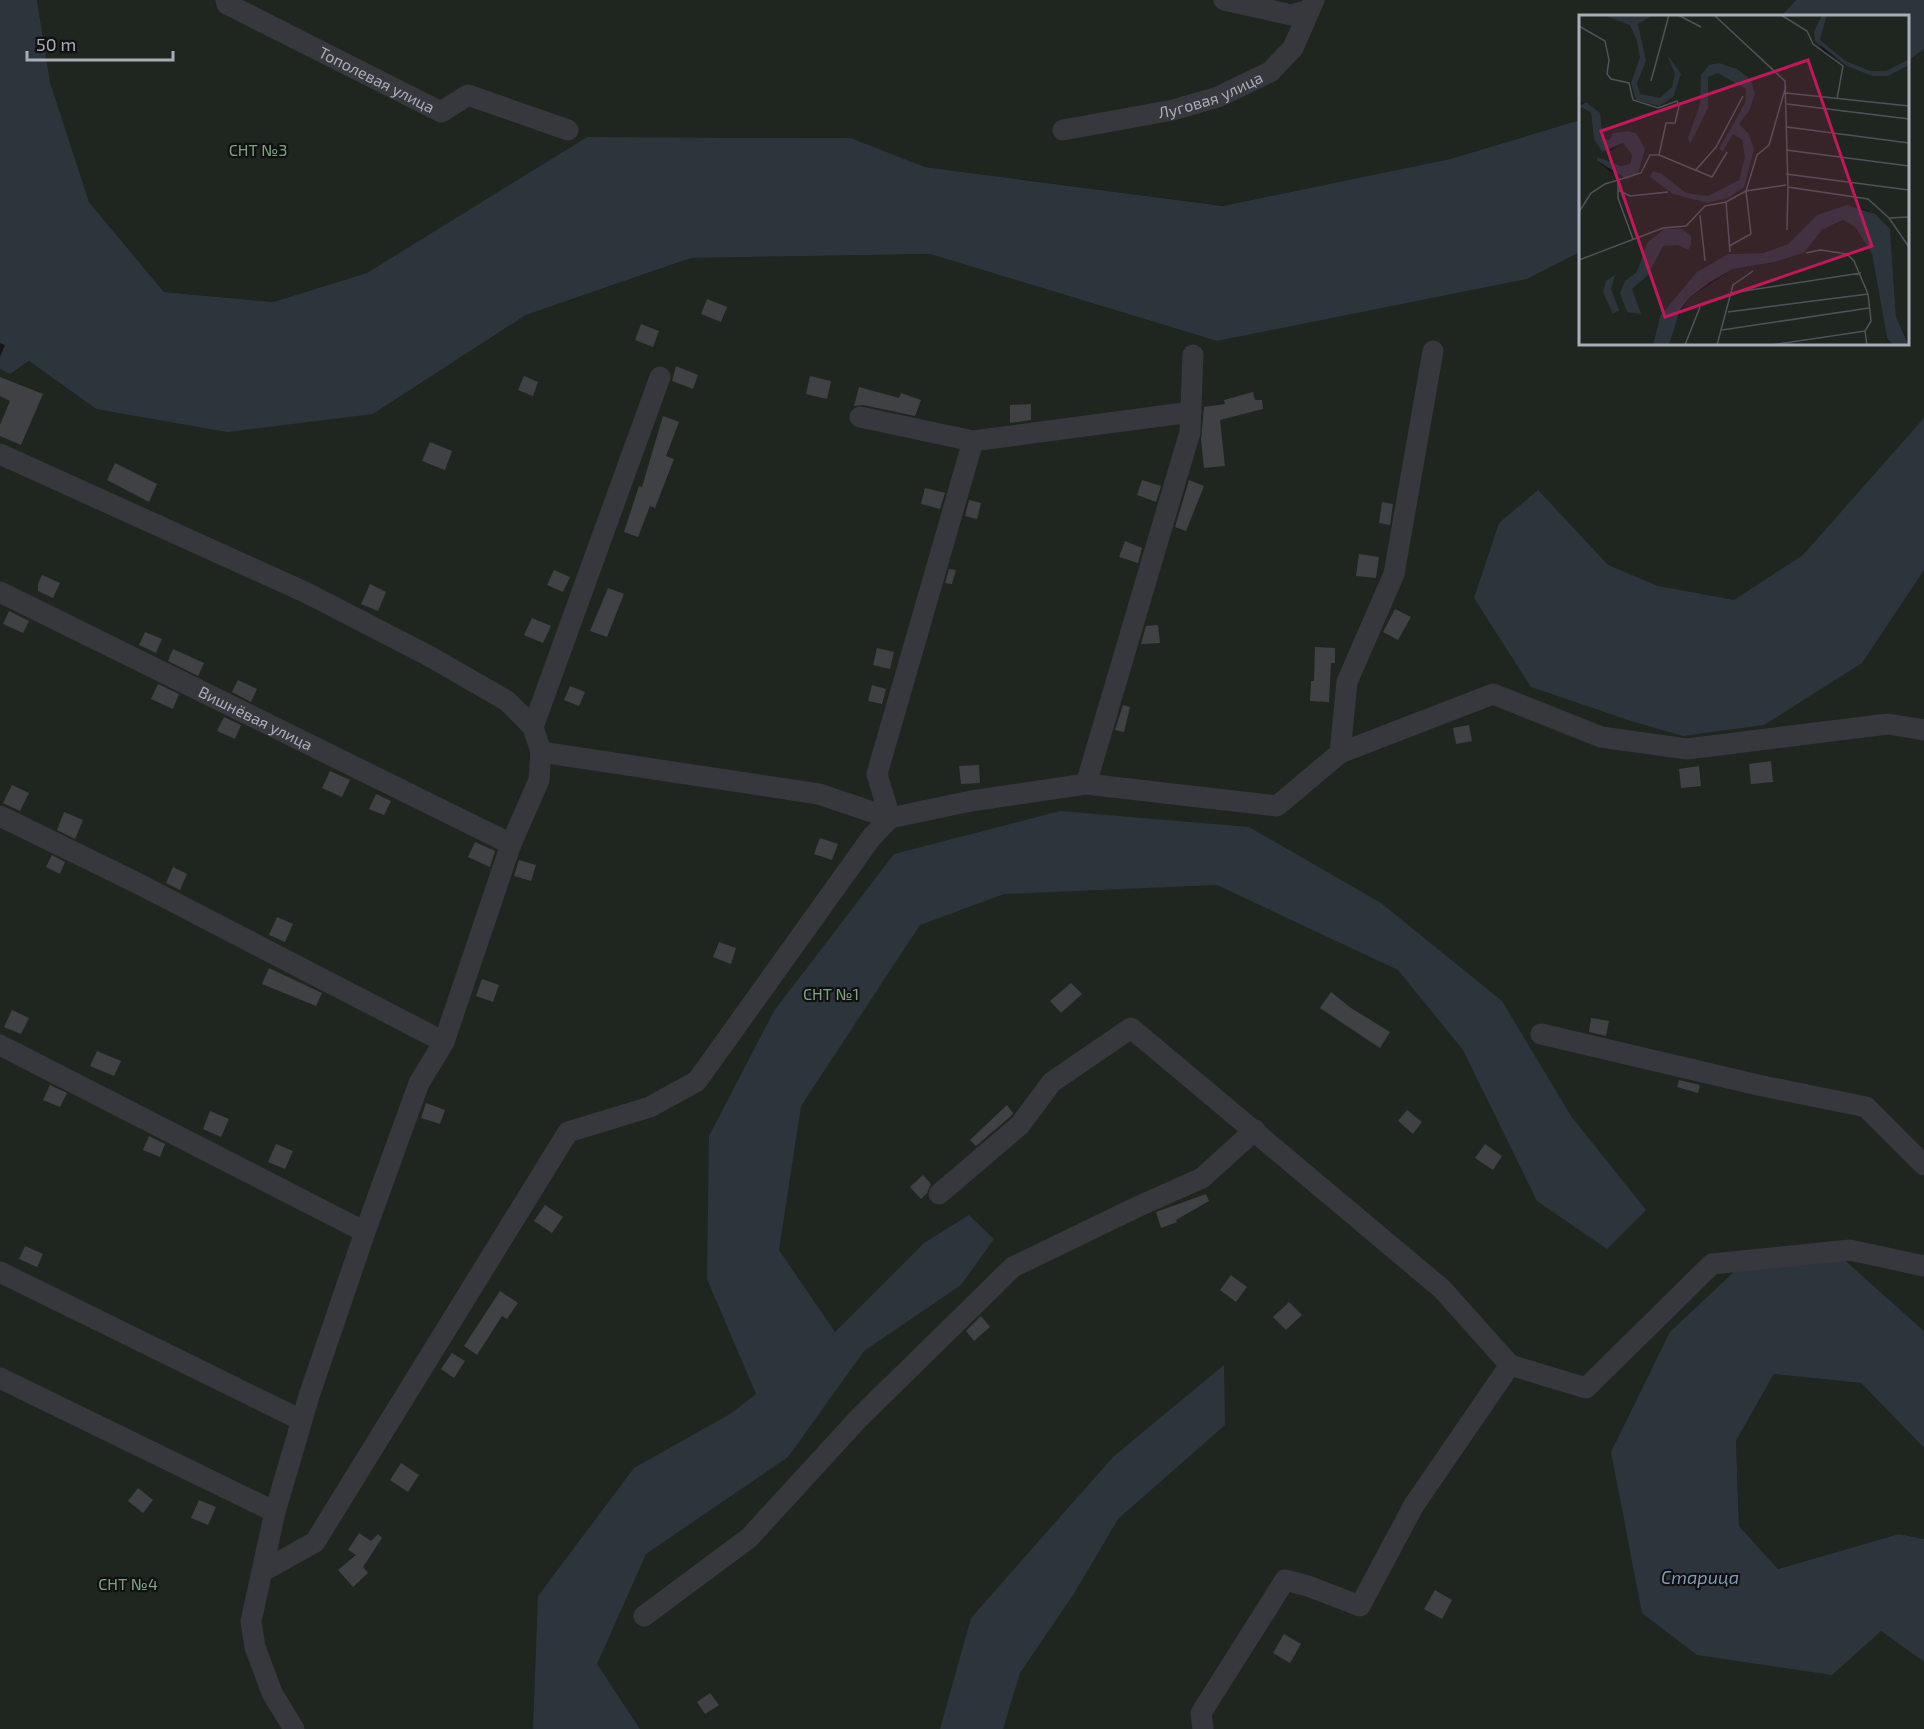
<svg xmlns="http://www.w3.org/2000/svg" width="1924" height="1729" font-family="'Exo 2',sans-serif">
	<rect width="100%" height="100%" fill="#161618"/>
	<g fill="#1e261f">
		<path d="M37,0H1796L1781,16H1580V120L1450,159L1224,206L925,167L851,138L587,137L368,273L273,302L164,292L89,202L50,82Z"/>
		<path d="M1924,49V1331L1841,1258L1738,1268L1642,1614L1881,1631L1924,1662V1729H0V369L10,374L29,361L96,409L373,414L526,315L691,258L930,254L1217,341L1527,279L1580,252V344H1908V61Z"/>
		<path d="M1774,1374L1861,1383L1924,1448V1539L1899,1534L1778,1569L1739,1526L1736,1441Z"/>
	</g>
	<g fill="#2c353c">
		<path d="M0,0H37L50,82L89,202L164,292L273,302L367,273L587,137L851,138L925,167L1223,206L1450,159L1580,120V252L1527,279L1217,341L930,254L691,258L526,315L373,414L227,432L96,409L29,361L10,374L0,369V357L5,345L0,343Z"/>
		<path d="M1796,0H1924V49L1908,61V16H1781Z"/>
		<path d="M1924,418V570L1862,663L1764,725L1683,736L1631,721L1531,687L1474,598L1499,523L1538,490L1608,565L1658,586L1734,600L1803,555Z"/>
		<path d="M1060,811L1249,827L1381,903L1502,1001L1571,1116L1646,1210L1607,1249L1537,1201L1463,1050L1398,970L1217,885L1004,894L920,925L801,1106L779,1250L835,1332L924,1243L969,1215L994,1239L961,1285L864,1351L788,1457L646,1554L597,1664L640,1729H533L538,1596L634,1468L730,1414L756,1394L707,1279L709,1136L774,1011L894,854Z"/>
		<path d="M1841,1257L1924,1331V1448L1861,1383L1774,1374L1736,1441L1739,1526L1778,1569L1899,1534L1924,1539V1662L1881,1631L1832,1675L1697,1655L1642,1613L1611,1452L1670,1332L1738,1268Z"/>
		<path d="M1224,1365L1225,1425L1118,1519L1075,1592L1020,1673L1003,1729H940L971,1618L1113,1457Z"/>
	</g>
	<g fill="#404145">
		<path d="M707,299L727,307L721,322L701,314Z"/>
		<path d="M641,324L659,331L653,347L635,340Z"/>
		<path d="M676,366L698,375L693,389L672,381Z"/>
		<path d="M524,376L538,382L533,396L518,390Z"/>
		<path d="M810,376L831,381L827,399L806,394Z"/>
		<path d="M0,377L43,394L21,445L0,436V425L10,401L0,396Z"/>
		<path d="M859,387L899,398L901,393L921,400L915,416L863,405L854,406Z"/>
		<path d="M1253,392L1255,400H1262L1263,409L1220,420L1225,466L1204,468L1201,440L1204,407L1225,404L1224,400Z"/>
		<path d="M1031,404V420L1010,423V405Z"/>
		<path d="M663,416L679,422L666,456L674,459L655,508L650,506L638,537L624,532L639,486L642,487Z"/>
		<path d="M430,442L452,451L445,470L422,461Z"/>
		<path d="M115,463L157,484L149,502L107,480Z"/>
		<path d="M1142,480L1161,486L1156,502L1137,495Z"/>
		<path d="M1189,480L1204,486L1186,531L1175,527Z"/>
		<path d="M925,488L945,493L940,509L921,504Z"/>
		<path d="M969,500L981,503L977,519L965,516Z"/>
		<path d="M1382,502L1393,504L1390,525L1379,523Z"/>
		<path d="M1125,541L1142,548L1138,563L1119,557Z"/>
		<path d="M1359,554L1379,557L1376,578L1356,576Z"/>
		<path d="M949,569L956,570L952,584L945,583Z"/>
		<path d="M554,570L570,577L563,592L547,585Z"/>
		<path d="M42,575L60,583L53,598L38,591V584Z"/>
		<path d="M370,584L386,592L378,611L361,604Z"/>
		<path d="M608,588L624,594L607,637L590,631Z"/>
		<path d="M1395,609L1411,617L1398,640L1383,632Z"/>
		<path d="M9,611L29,621L23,633L3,624Z"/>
		<path d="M532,618L551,626L543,643L524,635Z"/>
		<path d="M1158,625L1160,643L1141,644L1146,626Z"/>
		<path d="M145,632L162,639L156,653L139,645Z"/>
		<path d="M1315,647L1335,648V663H1331L1329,702L1310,701L1311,681H1314Z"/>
		<path d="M877,648L894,652L890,669L873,665Z"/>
		<path d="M173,649L204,663L198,676L168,661Z"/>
		<path d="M238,680L257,689L251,702L232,692Z"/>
		<path d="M158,684L179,694L173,709L151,699Z"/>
		<path d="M872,685L886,689L882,704L868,701Z"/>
		<path d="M570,686L585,692L579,706L564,700Z"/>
		<path d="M1123,705L1130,707L1124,732L1115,730Z"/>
		<path d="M224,717L241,725L235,739L217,731Z"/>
		<path d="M1469,725L1472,741L1456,744L1453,728Z"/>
		<path d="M1771,761L1773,782L1751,784L1749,764Z"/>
		<path d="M979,765L980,783L961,784L959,766Z"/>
		<path d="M1699,766L1701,786L1681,788L1679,769Z"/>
		<path d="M330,771L350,780L342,797L322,788Z"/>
		<path d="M12,785L29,793L20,811L3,803Z"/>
		<path d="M376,794L391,801L384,815L369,809Z"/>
		<path d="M64,812L83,820L75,839L57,830Z"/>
		<path d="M820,838L838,844L832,860L814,854Z"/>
		<path d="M475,842L495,851L490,867L468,857Z"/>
		<path d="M52,855L65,862L60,874L46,867Z"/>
		<path d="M519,860L536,865L531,881L514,876Z"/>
		<path d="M173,867L187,874L180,890L166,883Z"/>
		<path d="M277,917L293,924L285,942L269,935Z"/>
		<path d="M719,942L736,948L731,964L713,957Z"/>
		<path d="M269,968L322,993L316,1006L262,984Z"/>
		<path d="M482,979L499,985L493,1002L476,996Z"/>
		<path d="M1071,983L1082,994L1061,1013L1050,1001Z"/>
		<path d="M1331,992L1351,1008L1390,1032L1380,1048L1320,1008Z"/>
		<path d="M12,1010L29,1018L21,1034L4,1027Z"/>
		<path d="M1591,1018L1609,1021L1606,1036L1589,1032Z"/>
		<path d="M97,1051L121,1061L114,1076L90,1066Z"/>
		<path d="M1679,1080L1700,1085L1698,1093L1677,1087Z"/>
		<path d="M50,1085L67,1093L60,1107L43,1100Z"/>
		<path d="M426,1103L445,1110L440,1124L421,1118Z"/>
		<path d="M1007,1105L1013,1113L1011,1116L976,1146L970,1140Z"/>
		<path d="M1407,1110L1422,1122L1413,1134L1398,1121Z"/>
		<path d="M210,1111L229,1119L221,1137L203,1129Z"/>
		<path d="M149,1136L165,1144L160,1157L143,1150Z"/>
		<path d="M276,1144L293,1151L285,1169L268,1162Z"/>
		<path d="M1485,1144L1502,1156L1493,1170L1475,1158Z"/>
		<path d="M923,1175L931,1184L927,1193L921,1199L910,1187Z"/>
		<path d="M1206,1194L1209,1201L1176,1220L1177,1222L1161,1228L1156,1212Z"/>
		<path d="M545,1205L563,1217L552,1233L534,1221Z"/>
		<path d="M25,1246L43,1254L37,1267L19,1259Z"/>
		<path d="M1231,1275L1247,1287L1236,1302L1220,1290Z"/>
		<path d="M500,1291L518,1303L507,1319L502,1316L477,1355L464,1346Z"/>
		<path d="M1289,1302L1302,1315L1286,1330L1273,1317Z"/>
		<path d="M981,1316L990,1327L974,1341L966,1331Z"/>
		<path d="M452,1353L465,1361L454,1378L441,1369Z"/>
		<path d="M401,1463L419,1475L408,1492L390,1480Z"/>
		<path d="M138,1488L153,1500L143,1513L128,1501Z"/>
		<path d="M199,1500L216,1507L208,1525L191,1518Z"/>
		<path d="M359,1533L371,1541L378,1534L382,1538L363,1567L368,1573L353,1587L338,1570L356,1555L348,1550Z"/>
		<path d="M1435,1590L1452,1600L1442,1619L1424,1609Z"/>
		<path d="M1284,1634L1301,1644L1290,1663L1273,1653Z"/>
		<path d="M710,1693L719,1705L705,1714L697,1702Z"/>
	</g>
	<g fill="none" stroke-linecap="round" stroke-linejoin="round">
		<g stroke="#37383d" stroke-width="21">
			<path id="s1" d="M226,0L227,4L441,112L468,95L568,130"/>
			<path d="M1224,0L1291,15L1309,10"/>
			<path id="s2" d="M1063,130L1173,110L1218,97L1270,72L1293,48L1314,0"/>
			<path d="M860,417L973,441"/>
			<path d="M0,454L307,593L429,656L507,701L533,727L541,752L539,780L511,844L444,1042L419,1083L365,1232L309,1396L275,1512L251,1621L255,1647L272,1693L294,1729"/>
			<path id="s3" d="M0,592L511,844"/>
			<path d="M533,727L660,377"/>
			<path d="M541,752L819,794L890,818"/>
			<path d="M1340,753L1347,682L1394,574L1433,351"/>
			<path d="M1086,784L1190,432L1193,355"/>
			<path d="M0,816L139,884L444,1042"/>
			<path d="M890,818L877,774L973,441L1191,412"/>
			<path d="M1541,1034L1758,1085L1866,1107L1924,1165"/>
			<path d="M0,1045L365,1232"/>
			<path d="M939,1194L1020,1125L1052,1082L1131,1028L1442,1289L1510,1365"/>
			<path d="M0,1272L301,1420"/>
			<path d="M0,1378L275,1512"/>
			<path d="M263,1571L315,1542L568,1132L650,1107L697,1081L871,838L890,818L971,801L1086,784L1277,806L1340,753L1493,694L1601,737L1687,749L1888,724L1924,730"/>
			<path d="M644,1616L749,1538L859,1418L1013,1267L1137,1207L1202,1178L1255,1130"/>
			<path d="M1203,1729L1201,1713L1285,1580L1308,1586L1360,1606L1414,1505L1510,1365L1586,1388L1712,1264L1850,1250L1924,1266"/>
		</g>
	</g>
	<g text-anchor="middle" stroke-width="4.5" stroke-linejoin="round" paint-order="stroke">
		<g font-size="16" fill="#a8adb8" stroke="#111113">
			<text dy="6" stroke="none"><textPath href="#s1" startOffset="172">Тополевая улица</textPath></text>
			<text dy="6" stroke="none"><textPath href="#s2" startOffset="152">Луговая улица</textPath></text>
			<text dy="6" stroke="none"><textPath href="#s3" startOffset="285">Вишнёвая улица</textPath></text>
		</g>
		<g font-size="16" fill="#7fa381" stroke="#111113">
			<text x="258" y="156">СНТ №3</text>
			<text x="831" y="1000">СНТ №1</text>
			<text x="128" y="1590">СНТ №4</text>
		</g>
		<g font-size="18" font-style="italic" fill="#7f9bb3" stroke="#111113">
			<text x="1700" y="1584">Старица</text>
		</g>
	</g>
	<g transform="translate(1579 15)">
		<rect width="330" height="330" fill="#161618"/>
		<path d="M0,0H243L235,16L244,36L293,61H308L330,50V327L317,303L311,214L288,195L277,193L238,200L209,229L184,238L149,239L119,257L81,301L74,330H0V91L12,98L15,124L32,136L44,128L53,140L51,149L42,151L19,142L17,145L32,157L59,159L57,118L49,116L34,118L30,125L24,123L22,108L7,87L0,89ZM248,0H330V44L307,56H292L267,46L241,25ZM265,205L276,212L293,239L308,323L314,330H90L95,309L110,283L154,254L196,247L225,238L243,215Z" fill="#1e261f"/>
		<path d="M24,0H74L59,9L67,46L58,68L61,79L81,83L93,72L96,59L88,39L102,59L94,82L80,91L57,85L52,68L61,42L58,26L51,10ZM243,0H248L241,25L267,46L292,56H307L330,44V50L309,61H293L268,51L236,26L235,16ZM140,48L158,54L172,65L176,79L170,96L160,109L170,119L175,135L165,172L149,183L128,188L94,179L71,162L74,156L83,159L107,178L129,181L160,165L166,142L163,125L154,119L144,136L140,134L166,88L167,74L139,58L129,62V93L111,129L109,123L121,89L122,60L130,50ZM7,87L21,98L24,123L30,125L34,118L49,116L57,118L66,134L59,159L48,164L17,145L19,142L42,151L51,149L53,140L44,128L23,137L15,124L12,98L0,91ZM268,190L296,199L311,214L317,302L330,330H314L308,323L293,239L276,212L264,205L243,215L225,238L196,247L154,254L131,267L110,283L101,295L90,330H74L81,301L118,257L149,239L184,238L209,229L238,200ZM85,214H103L112,221V230L109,235L99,230L84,231L69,260L53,274L62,299L48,297L41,278L46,266L58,257L68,228ZM36,260L32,274L40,295L34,299L24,277L27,266Z" fill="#2c353c"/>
		<path fill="none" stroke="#505258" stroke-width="1.5" d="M99,0L122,12M135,0L206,66L209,172L289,184L310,203L330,232M202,0L228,16L234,29L264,51L258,84M0,11L26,26L30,45L28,59L32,64L50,68L54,85L79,93L98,86L100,91L96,108H87L80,140H71L62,158L26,169L12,178L0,197M72,66L90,0M207,78L330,91M208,89L330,104M208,112L330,128M207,135L330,151M80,140L133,162L148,137M116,156L137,132L164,81M207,159L330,175M39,166V183L54,224M39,175L51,181L89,177M147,187L151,237M121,200L126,246M311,203L330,202M208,215L209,172M150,231L172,219L167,176L207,170M227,238L241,235L268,239L275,246L289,279L292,306L286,316L288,330M0,245L84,213L107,211L126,191L147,187L167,176L178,140L190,130L207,71M152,278L282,258M149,297L289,279M143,315L290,293M106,330L121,292M138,330L154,270L174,256M192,330L286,316"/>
		<path fill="#c2185b" fill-opacity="0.15" stroke="#c2185b" stroke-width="3" d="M229,45L293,231L86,302L22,116Z"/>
		<rect width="330" height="330" fill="none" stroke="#a8adb8" stroke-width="3"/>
	</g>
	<path d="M27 51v9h146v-9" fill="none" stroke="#a8adb8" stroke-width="3"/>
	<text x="36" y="51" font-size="18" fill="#a8adb8" stroke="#111113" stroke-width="4.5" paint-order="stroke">50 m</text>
</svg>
